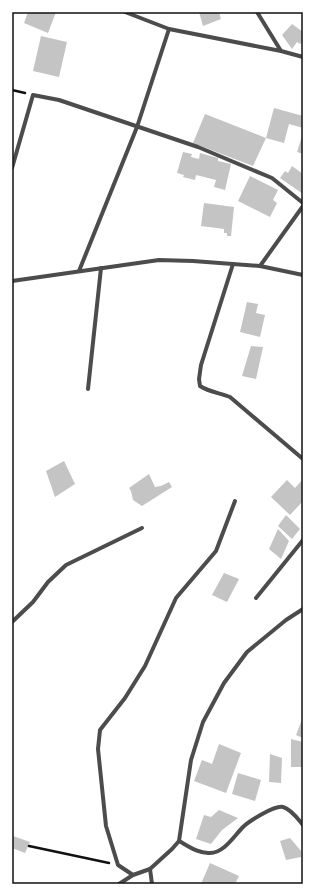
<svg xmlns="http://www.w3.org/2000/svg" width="315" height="896" font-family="'Work Sans',sans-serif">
	<rect width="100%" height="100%" fill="#fff"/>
	<g fill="#c4c4c4">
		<path d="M28,12H56L48,33L24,23Z"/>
		<path d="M199,12H219L221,19L203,26Z"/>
		<path d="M292,24L303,32V41L300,44L297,42L292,49L282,35Z"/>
		<path d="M41,36L67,42L59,77L33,71Z"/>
		<path d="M274,108L303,116V128L289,124L284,143L266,138Z"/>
		<path d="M205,114L266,138L253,166L193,143Z"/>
		<path d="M303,133V154L297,152Z"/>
		<path d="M183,152L192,154L191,157L199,159L200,153L218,158V161L231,164L225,190L214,187L216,180L196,175L195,180L183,177L184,175L177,173Z"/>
		<path d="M292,166L303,174V194L280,178L285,171L288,173Z"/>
		<path d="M250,176L278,190L273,200L277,203L270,217L238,201Z"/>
		<path d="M204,203L234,207L231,236H227V233H224V229L201,226Z"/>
		<path d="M247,302L258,304L256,313L265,315L260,337L240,332Z"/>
		<path d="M251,346L263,347L256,379L242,376Z"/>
		<path d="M64,461L75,484L55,497L46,471Z"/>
		<path d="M149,474L155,487L161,486L169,482L172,487L142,506L133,500L131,491L129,488Z"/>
		<path d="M303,479V501L290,515L271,497L287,480L295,488Z"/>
		<path d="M286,515L300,529L292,539L278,526Z"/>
		<path d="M278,529L289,541L281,559L269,549Z"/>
		<path d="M224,573L239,579L227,602L212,595Z"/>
		<path d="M303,717V738L296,735Z"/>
		<path d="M291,739L303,742V767H291Z"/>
		<path d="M219,744L241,753L226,793L194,781L202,760L212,764Z"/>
		<path d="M270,754L282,758L281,783L269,782Z"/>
		<path d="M238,773L261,780L255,801L232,794Z"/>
		<path d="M219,810L238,818L222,830L211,844L196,839L204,815L211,817Z"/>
		<path d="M13,836L30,842L25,853L12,848Z"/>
		<path d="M290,838L301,851V857L286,860L280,841Z"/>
		<path d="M210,863L239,876L235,884H201Z"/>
	</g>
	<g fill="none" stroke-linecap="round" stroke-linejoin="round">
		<g stroke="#111" stroke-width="2.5">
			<path d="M12,90L25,93"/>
			<path d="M29,846L109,863"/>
		</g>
		<g stroke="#4c4c4c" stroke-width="4">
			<path d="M125,12L169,29L281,51L303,57"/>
			<path d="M257,12L281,51"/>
			<path d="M12,168L33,95L59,100L198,147L272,178L303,203"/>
			<path d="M233,264L201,365L199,379L200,386C209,392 220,393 230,397L303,459"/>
			<path d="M260,266L303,206"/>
			<path d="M79,271L137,127L169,29"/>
			<path d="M12,281L159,260L193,261L260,266L303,275"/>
			<path d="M88,389L101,268"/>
			<path d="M256,598L303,540"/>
			<path d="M12,622L33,602L48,582L66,565L142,528"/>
			<path d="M179,841C188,846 199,854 210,853C224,853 234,836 243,827C249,821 275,805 283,807C291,809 298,819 303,825"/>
			<path d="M150,869L152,884"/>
			<path d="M133,875L118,865L106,826L98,749L100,730L125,698L145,666L176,598L216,551L235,501"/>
			<path d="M119,884L133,875L150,869L172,849L179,841L191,760L203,722L224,683L247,652L286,620L303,609"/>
		</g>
	</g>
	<rect width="315" height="896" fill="none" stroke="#ffffff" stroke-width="26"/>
	<rect x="13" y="13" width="289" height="870" fill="none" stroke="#111" stroke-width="1.5"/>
</svg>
